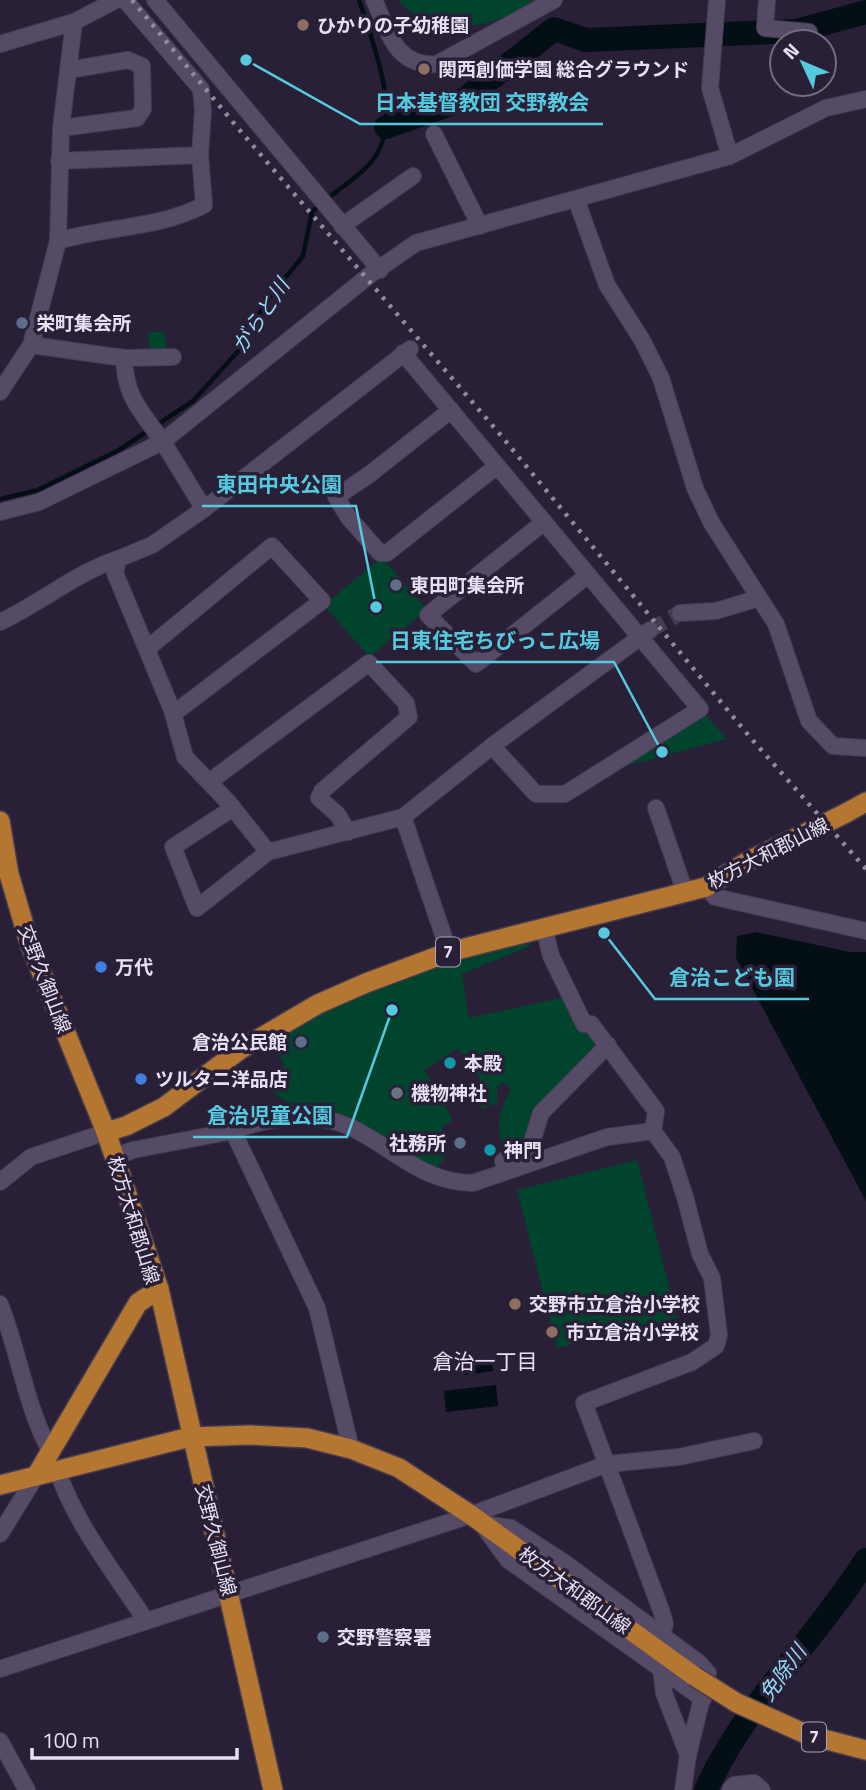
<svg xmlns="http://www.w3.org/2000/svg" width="866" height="1790" font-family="'Titillium Web','Noto Sans JP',sans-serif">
	<rect width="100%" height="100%" fill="#291f37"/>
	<g fill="#00442d">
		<path d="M399,0H533C500,29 429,40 399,0Z"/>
		<path d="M164,331L167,350H150L148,332Z"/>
		<path d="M382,557L427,610L369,657L324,605Z"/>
		<path d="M704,713L727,739L626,766Z"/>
		<path d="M531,938L530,946L462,974L469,1018L565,997L601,1045L528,1137L504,1149C494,1123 500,1111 511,1088L504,1082L497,1087V1102L482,1110L475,1096L480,1078L458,1048L424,1070L453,1120L442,1126L448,1153L436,1170L301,1112L275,1094L266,1076L284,1065L268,1037L377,982Z"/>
		<path d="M637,1160L677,1318L557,1348L517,1190Z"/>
	</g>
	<g fill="#030f14">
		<path d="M756,932L850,952H866V1201L736,958L737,936Z"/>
		<path d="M492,1360L493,1371L464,1375L463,1364Z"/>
		<path d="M496,1385L498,1406L446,1412L444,1391Z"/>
	</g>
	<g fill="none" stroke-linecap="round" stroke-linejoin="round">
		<g stroke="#030f14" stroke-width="4.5">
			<path d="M327,199C343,186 369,170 378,152C400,109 373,43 359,0"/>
			<path d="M0,499L38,490L119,450L193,401L241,348L267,300L303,256L312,212L320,205"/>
		</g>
		<g stroke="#030f14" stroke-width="24">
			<path d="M386,127L465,99L554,29L586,40L796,31L866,12"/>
			<path d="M706,1790C744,1705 817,1638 866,1560"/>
		</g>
		<path stroke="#453c53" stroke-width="16" stroke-dasharray="16 8" stroke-linecap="butt" d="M650,630L680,613"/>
		<g stroke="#453c50" stroke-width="18">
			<g id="minor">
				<path d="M155,0L380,270"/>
				<path d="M374,0C389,32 395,67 437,64L554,0"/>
				<path d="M717,0L710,88L730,156"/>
				<path d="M767,0L765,28L809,32"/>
				<path d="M0,44L74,22L116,0"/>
				<path d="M61,128L137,118L143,109L142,66L128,60L68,70"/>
				<path d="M434,134L480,226"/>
				<path d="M59,161L200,155L203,111L201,89L125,0"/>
				<path d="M576,199L607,285L642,340L661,378L695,488L711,522L776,624L809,721L833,746L866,748"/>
				<path d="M342,226L413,176"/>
				<path d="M58,241C107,226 158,229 204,205L200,155"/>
				<path d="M31,345L124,358L173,357"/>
				<path d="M403,353L700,709L565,794H536L492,746"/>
				<path d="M124,358C125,400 144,413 164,444C178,466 191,488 204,509L152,545L118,559L115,573L172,710L185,757L229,803L268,852L403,817L449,952"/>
				<path d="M0,392L31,345L58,241L61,128L74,22"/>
				<path d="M451,410L370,474L336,497L349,518L380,553H387L497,466"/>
				<path d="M204,509L410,349"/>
				<path d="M0,512L39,502L162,442L371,274L416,243L730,156L826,108L866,99"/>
				<path d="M544,522L428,615L476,664L588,575"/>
				<path d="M680,613L716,611L759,598"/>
				<path d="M0,622C41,603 75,573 118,559"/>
				<path d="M148,648L272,546L322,601L173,714"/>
				<path d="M209,782L369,663L406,703L409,717L322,791L319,798L338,815L348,832"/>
				<path d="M233,808L173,847L197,908L268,852"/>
				<path d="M656,808L685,892"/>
				<path d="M403,817L496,743L650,630"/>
				<path d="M706,887L715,897L866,931"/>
				<path d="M544,928L551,956L584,1024H591L656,1111L653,1131"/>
				<path d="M233,1131C265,1118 317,1111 350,1127C392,1147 423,1183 473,1183L607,1137L653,1131L672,1157L685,1197L700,1254L712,1278L719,1335L716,1346L692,1362L584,1403L662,1613L665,1624L661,1637"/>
				<path d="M114,1157L133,1150L233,1131L317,1308L351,1449"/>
				<path d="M503,1161L530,1148L541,1113L608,1045"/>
				<path d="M0,1182L31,1157L106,1132"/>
				<path d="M0,1304C19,1352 25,1403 49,1449"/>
				<path d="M57,1469C75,1524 115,1573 146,1621"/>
				<path d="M483,1524L511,1528L565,1563L699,1663L708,1673L688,1755"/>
				<path d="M484,1527L508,1560L703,1699"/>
				<path d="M0,1534L36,1476"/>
				<path d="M0,1669L471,1515L607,1464L679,1457L754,1441"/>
				<path d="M661,1669L664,1693L688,1755L683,1790"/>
				<path d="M0,1741L27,1790"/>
				<path d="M730,1790L734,1785L754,1783L762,1790"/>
			</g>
		</g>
		<g stroke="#453c50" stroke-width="22">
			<g id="major">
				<path d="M846,813L866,802"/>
				<path d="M0,821L9,874L29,942L106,1132L159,1289L273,1790"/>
				<path d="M106,1132L126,1126L164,1107L241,1049L318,1004L366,983L449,952L706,887L750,860L814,829"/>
				<path d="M36,1476L138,1303L159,1289"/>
				<path d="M0,1485L190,1437L251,1435L307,1438L351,1449L399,1468L471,1515L694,1676"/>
				<path d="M737,1703L808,1735L866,1750"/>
			</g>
		</g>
		<use href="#minor" stroke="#564b66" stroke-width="16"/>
		<use href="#major" stroke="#b47631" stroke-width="19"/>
		<path stroke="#928a9e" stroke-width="4.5" stroke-dasharray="3.5 7" stroke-linecap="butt" d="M132,0L237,127L498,432L749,736L866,869"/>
		<g stroke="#453c50" stroke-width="22" stroke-linecap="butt">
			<g id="major-bridge">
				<path d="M814,829L846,813"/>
				<path d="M694,1676L737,1703"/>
			</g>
		</g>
		<use href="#major-bridge" stroke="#b47631" stroke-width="19"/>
	</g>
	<g fill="#8d6e63" stroke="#291f37" stroke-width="2.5">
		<circle cx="303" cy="25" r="7"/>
		<circle cx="424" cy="69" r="7"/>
		<circle cx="515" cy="1304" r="7"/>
		<circle cx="552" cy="1332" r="7"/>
	</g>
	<g fill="#5c6f8a" stroke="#291f37" stroke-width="2.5">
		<circle cx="22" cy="323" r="7"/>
		<circle cx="396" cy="585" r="7"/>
		<circle cx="301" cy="1042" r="7"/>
		<circle cx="460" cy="1143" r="7"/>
		<circle cx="323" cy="1637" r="7"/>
	</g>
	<g fill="#3f7fe0" stroke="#291f37" stroke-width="2.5">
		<circle cx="101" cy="967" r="7"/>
		<circle cx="141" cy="1079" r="7"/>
	</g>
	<g fill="#0f9aa8" stroke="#291f37" stroke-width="2.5">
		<circle cx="450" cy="1063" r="7"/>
		<circle cx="490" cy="1150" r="7"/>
	</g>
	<circle fill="#6b7280" stroke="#291f37" stroke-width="2.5" cx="397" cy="1093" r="7"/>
	<g text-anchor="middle" stroke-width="7" stroke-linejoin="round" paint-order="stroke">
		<g fill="#291f37" stroke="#ada6b8" stroke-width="2">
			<rect x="436" y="937.5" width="24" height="29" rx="5"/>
			<rect x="802" y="1722.5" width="24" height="29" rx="5"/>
		</g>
		<g font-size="18" font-weight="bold" fill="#e6e0f0">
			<text x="448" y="958">7</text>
			<text x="814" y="1743">7</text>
		</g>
		<g font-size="19" font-weight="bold" fill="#e6e0f0" stroke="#291f37" text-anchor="start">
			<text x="317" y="32">ひかりの子幼稚園</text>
			<text x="438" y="76">関西創価学園 総合グラウンド</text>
			<text x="36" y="330">栄町集会所</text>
			<text x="410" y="592">東田町集会所</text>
			<text x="115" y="974">万代</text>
			<text x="287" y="1049" text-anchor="end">倉治公民館</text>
			<text x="464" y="1070">本殿</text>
			<text x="155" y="1086">ツルタニ洋品店</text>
			<text x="411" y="1100">機物神社</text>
			<text x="446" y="1150" text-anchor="end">社務所</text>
			<text x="504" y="1157">神門</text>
			<text x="529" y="1311">交野市立倉治小学校</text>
			<text x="566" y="1339">市立倉治小学校</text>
			<text x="337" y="1644">交野警察署</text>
		</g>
		<g font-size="19" fill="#e6e0f0" stroke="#291f37">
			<text transform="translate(768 853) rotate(-27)" y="7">枚方大和郡山線</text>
			<text transform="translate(45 979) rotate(69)" y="7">交野久御山線</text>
			<text transform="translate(134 1220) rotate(73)" y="7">枚方大和郡山線</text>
			<text transform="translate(216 1540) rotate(76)" y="7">交野久御山線</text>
			<text transform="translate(575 1590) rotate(36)" y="7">枚方大和郡山線</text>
		</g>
		<g font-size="21" font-style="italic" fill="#93dcf9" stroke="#291f37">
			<text transform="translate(261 316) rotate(-56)" y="7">がらと川</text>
			<text transform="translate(783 1673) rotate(-54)" y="7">免除川</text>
		</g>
		<g font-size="21" fill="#e6e0f0" stroke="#291f37">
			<text x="485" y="1369">倉治一丁目</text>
		</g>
	</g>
	<path fill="none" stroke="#55cadf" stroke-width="2.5" d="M246 60L360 124H603M376 607L356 506H202M662 752L614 662H376M604 933L655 999H809M392 1010L347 1137H193"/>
	<g fill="#55cadf" stroke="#291f37" stroke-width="2.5">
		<circle cx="246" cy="60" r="7"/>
		<circle cx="376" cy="607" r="7"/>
		<circle cx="662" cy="752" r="7"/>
		<circle cx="604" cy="933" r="7"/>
		<circle cx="392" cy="1010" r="7"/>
	</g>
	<g font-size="21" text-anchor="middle" font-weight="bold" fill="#55cadf" stroke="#291f37" stroke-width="7" stroke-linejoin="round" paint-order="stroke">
		<text x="482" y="110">日本基督教団 交野教会</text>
		<text x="279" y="492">東田中央公園</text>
		<text x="495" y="648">日東住宅ちびっこ広場</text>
		<text x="732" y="985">倉治こども園</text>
		<text x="270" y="1123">倉治児童公園</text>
	</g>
	<g transform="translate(803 63) rotate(314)"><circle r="33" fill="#291f37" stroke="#756c81" stroke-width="2"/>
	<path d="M0-5L12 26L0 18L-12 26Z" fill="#55cadf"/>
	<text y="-10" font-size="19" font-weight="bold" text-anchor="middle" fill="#e6e0f0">N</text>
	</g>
	<path d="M32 1748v10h205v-10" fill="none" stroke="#e6e0f0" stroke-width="3.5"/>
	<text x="42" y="1748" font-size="21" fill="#e6e0f0" stroke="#291f37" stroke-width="5" paint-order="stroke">100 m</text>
</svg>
